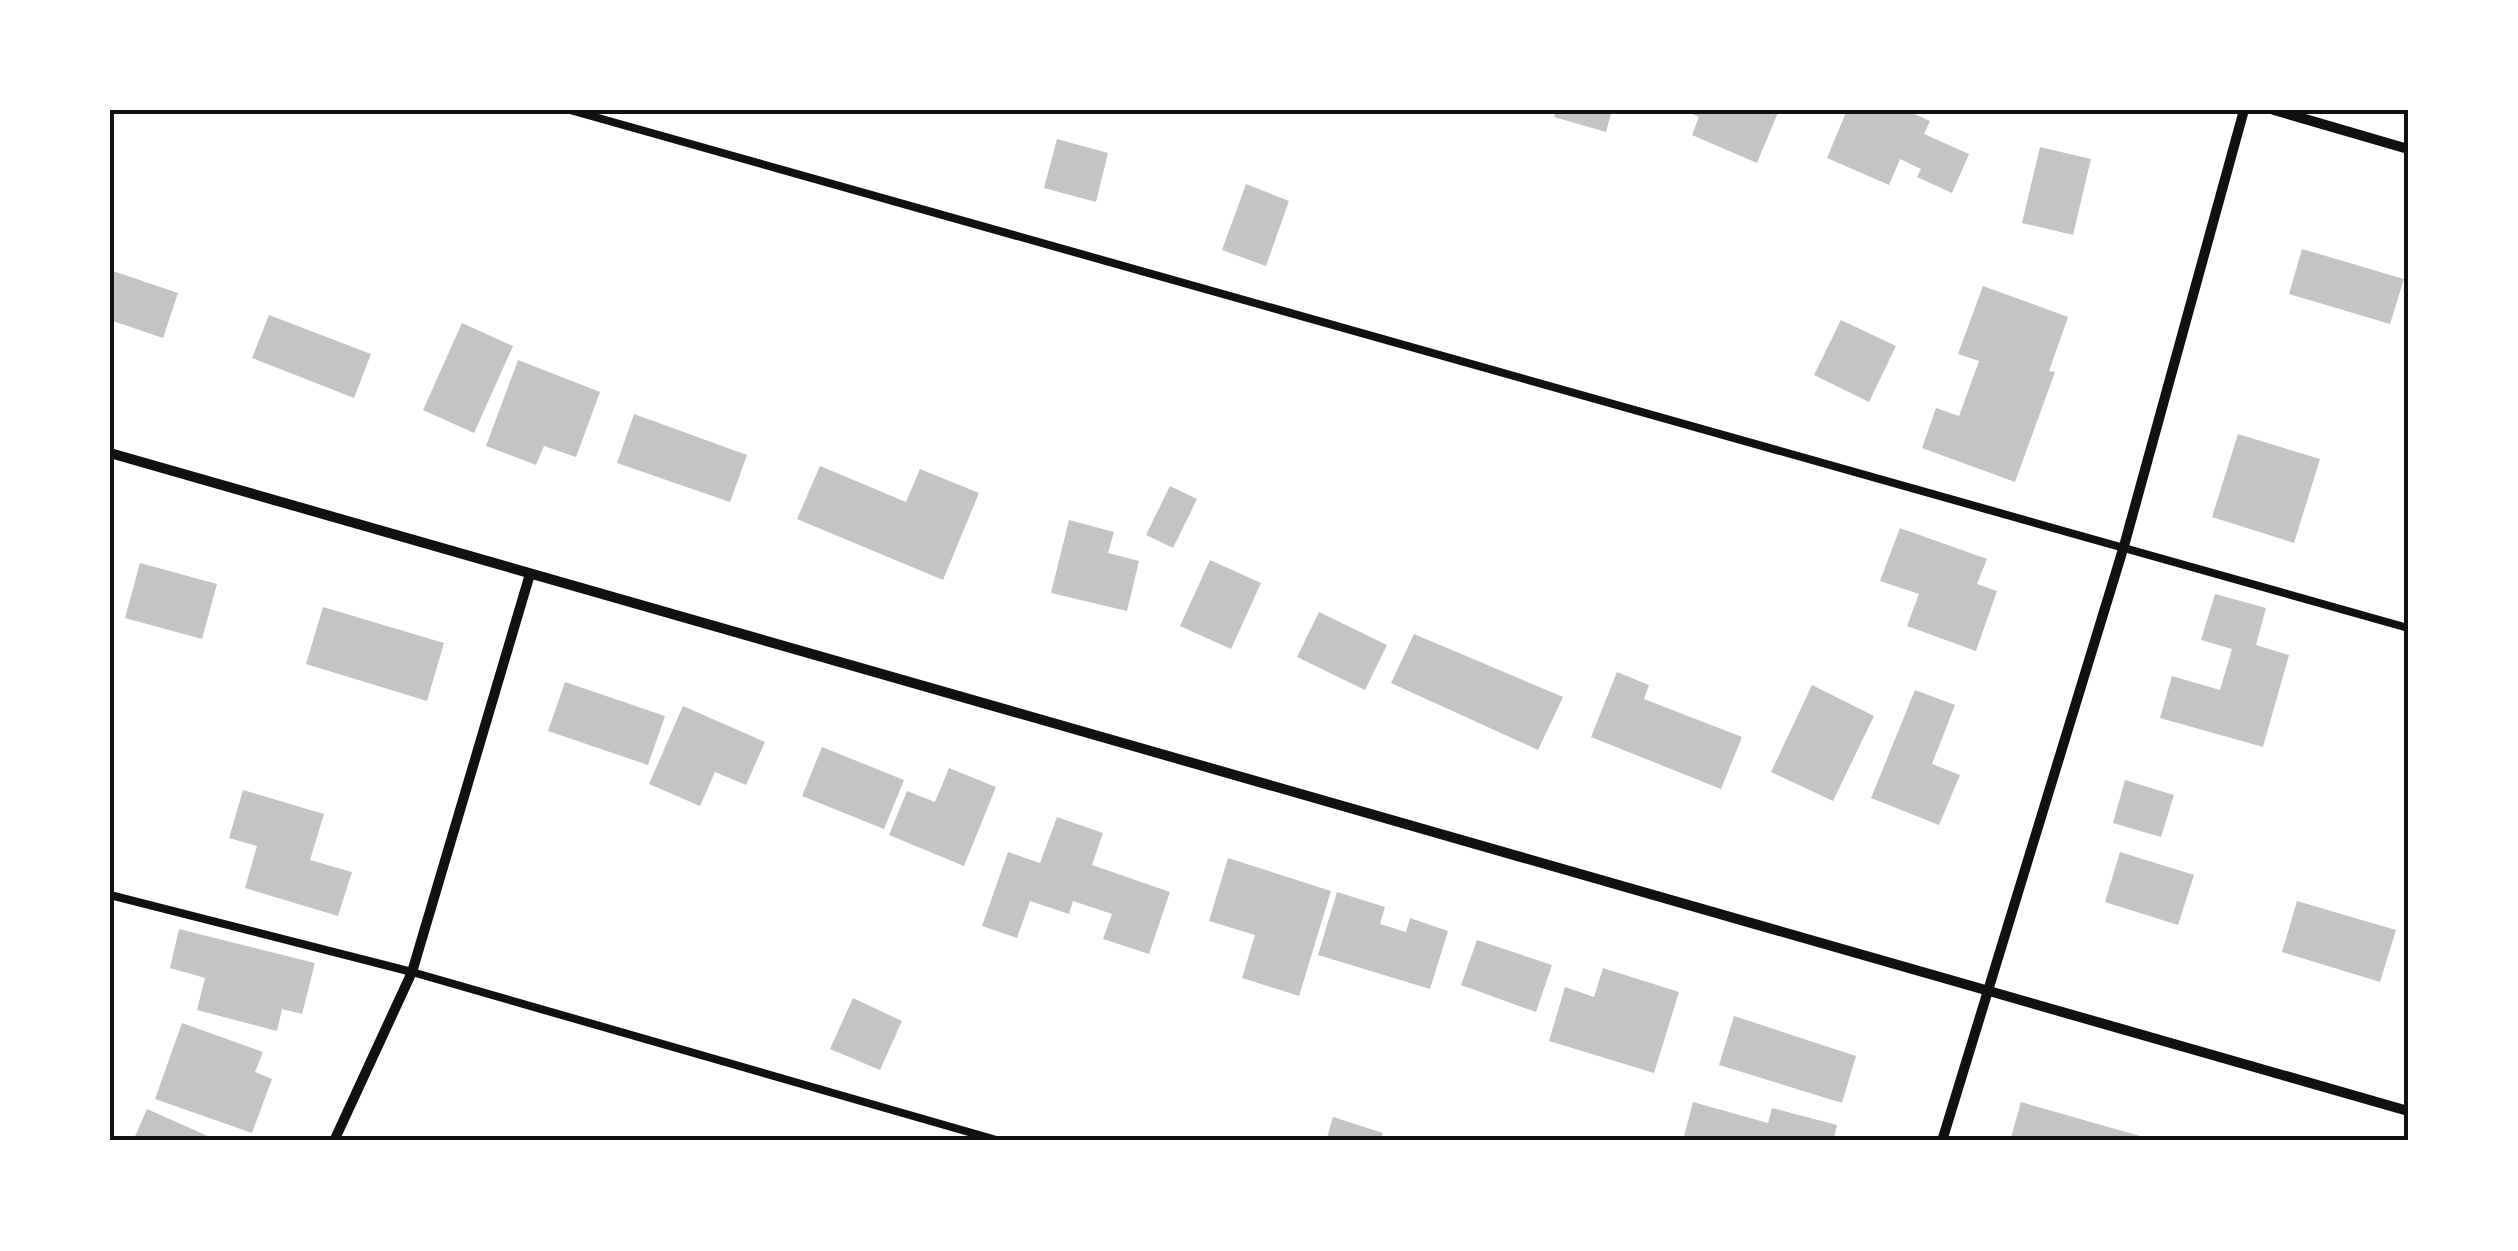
<svg xmlns="http://www.w3.org/2000/svg" width="2518" height="1251" font-family="Commissioner,sans-serif">
	<rect width="100%" height="100%" fill="#fff"/>
	<g fill="#c4c4c4">
		<path d="M1556,110H1612L1606,132L1554,117Z"/>
		<path d="M1683,110H1779L1757,163L1692,135L1699,117Z"/>
		<path d="M1847,110H1905L1930,121L1924,134L1969,154L1952,193L1917,177L1921,169L1900,159L1889,185L1827,158Z"/>
		<path d="M1057,139L1108,153L1096,202L1044,188Z"/>
		<path d="M2040,147L2091,159L2073,235L2022,223Z"/>
		<path d="M1246,184L1289,201L1266,266L1222,250Z"/>
		<path d="M2302,249L2404,279L2390,324L2289,294Z"/>
		<path d="M110,270L178,293L163,338L110,320Z"/>
		<path d="M1983,286L2068,317L2049,371L2055,372L2015,482L1922,448L1936,408L1959,416L1979,361L1958,354Z"/>
		<path d="M269,315L371,354L354,398L252,358Z"/>
		<path d="M1841,320L1896,346L1869,402L1814,375Z"/>
		<path d="M462,323L513,346L474,433L423,410Z"/>
		<path d="M518,360L600,392L576,457L544,446L536,465L486,446Z"/>
		<path d="M634,414L747,455L730,502L617,463Z"/>
		<path d="M2238,434L2320,459L2294,543L2212,517Z"/>
		<path d="M820,466L906,502L920,469L979,493L943,580L797,519Z"/>
		<path d="M1170,486L1197,499L1173,548L1146,535Z"/>
		<path d="M1069,520L1114,532L1108,553L1139,561L1127,611L1051,593Z"/>
		<path d="M1900,528L1987,559L1977,584L1997,591L1976,651L1907,626L1919,594L1880,581Z"/>
		<path d="M1210,560L1261,583L1231,649L1180,626Z"/>
		<path d="M140,563L217,584L202,639L125,618Z"/>
		<path d="M2215,594L2266,608L2256,645L2289,655L2263,747L2160,718L2172,676L2220,690L2232,649L2201,640Z"/>
		<path d="M323,607L444,643L427,701L306,664Z"/>
		<path d="M1319,612L1387,645L1365,690L1297,657Z"/>
		<path d="M1414,634L1563,697L1538,750L1391,683Z"/>
		<path d="M1617,672L1649,685L1644,699L1742,737L1721,789L1591,737Z"/>
		<path d="M565,682L665,716L648,765L548,731Z"/>
		<path d="M1812,685L1874,716L1833,801L1771,772Z"/>
		<path d="M1915,690L1955,705L1932,764L1960,775L1939,825L1871,798Z"/>
		<path d="M683,706L765,742L746,785L715,772L700,806L649,784Z"/>
		<path d="M822,747L904,780L884,829L802,796Z"/>
		<path d="M949,768L996,787L964,866L889,835L907,791L935,802Z"/>
		<path d="M2125,780L2174,795L2161,837L2113,823Z"/>
		<path d="M243,790L324,814L310,860L352,872L338,916L245,888L257,846L229,838Z"/>
		<path d="M1057,817L1103,833L1092,865L1170,892L1149,954L1103,939L1112,914L1073,901L1069,914L1030,901L1017,938L982,926L1008,852L1040,863Z"/>
		<path d="M2120,852L2194,875L2178,925L2105,902Z"/>
		<path d="M1228,858L1331,891L1299,996L1242,978L1255,935L1209,921Z"/>
		<path d="M1337,892L1385,907L1380,924L1406,932L1410,918L1448,931L1430,989L1318,955Z"/>
		<path d="M2297,901L2396,930L2380,982L2282,952Z"/>
		<path d="M179,929L315,963L302,1014L282,1009L277,1031L197,1010L205,978L170,968Z"/>
		<path d="M1477,940L1552,965L1536,1012L1461,985Z"/>
		<path d="M1603,968L1679,992L1654,1073L1549,1041L1565,987L1594,997Z"/>
		<path d="M853,998L902,1021L880,1070L830,1049Z"/>
		<path d="M1734,1016L1856,1056L1842,1103L1719,1065Z"/>
		<path d="M182,1023L263,1052L255,1072L272,1079L252,1133L155,1099Z"/>
		<path d="M1693,1102L1768,1123L1772,1108L1837,1125L1833,1141H1688L1683,1140Z"/>
		<path d="M2021,1102L2154,1140V1141H2010Z"/>
		<path d="M147,1109L219,1141H133Z"/>
		<path d="M1333,1117L1383,1133L1380,1141H1326Z"/>
	</g>
	<g fill="none" stroke-linecap="round" stroke-linejoin="round">
		<g stroke="#111" stroke-width="8">
			<path d="M570,110L2408,628"/>
			<path d="M110,895L412,972L1000,1141"/>
		</g>
		<g stroke="#111" stroke-width="10">
			<path d="M2274,110L2408,149"/>
			<path d="M110,453L2408,1111"/>
			<path d="M334,1141L412,972L530,574"/>
			<path d="M1942,1141L2124,546L2244,110"/>
		</g>
	</g>
	<rect width="2518" height="1251" fill="none" stroke="#ffffff" stroke-width="225"/>
	<rect x="112" y="112" width="2294" height="1026" fill="none" stroke="#111" stroke-width="4"/>
</svg>
